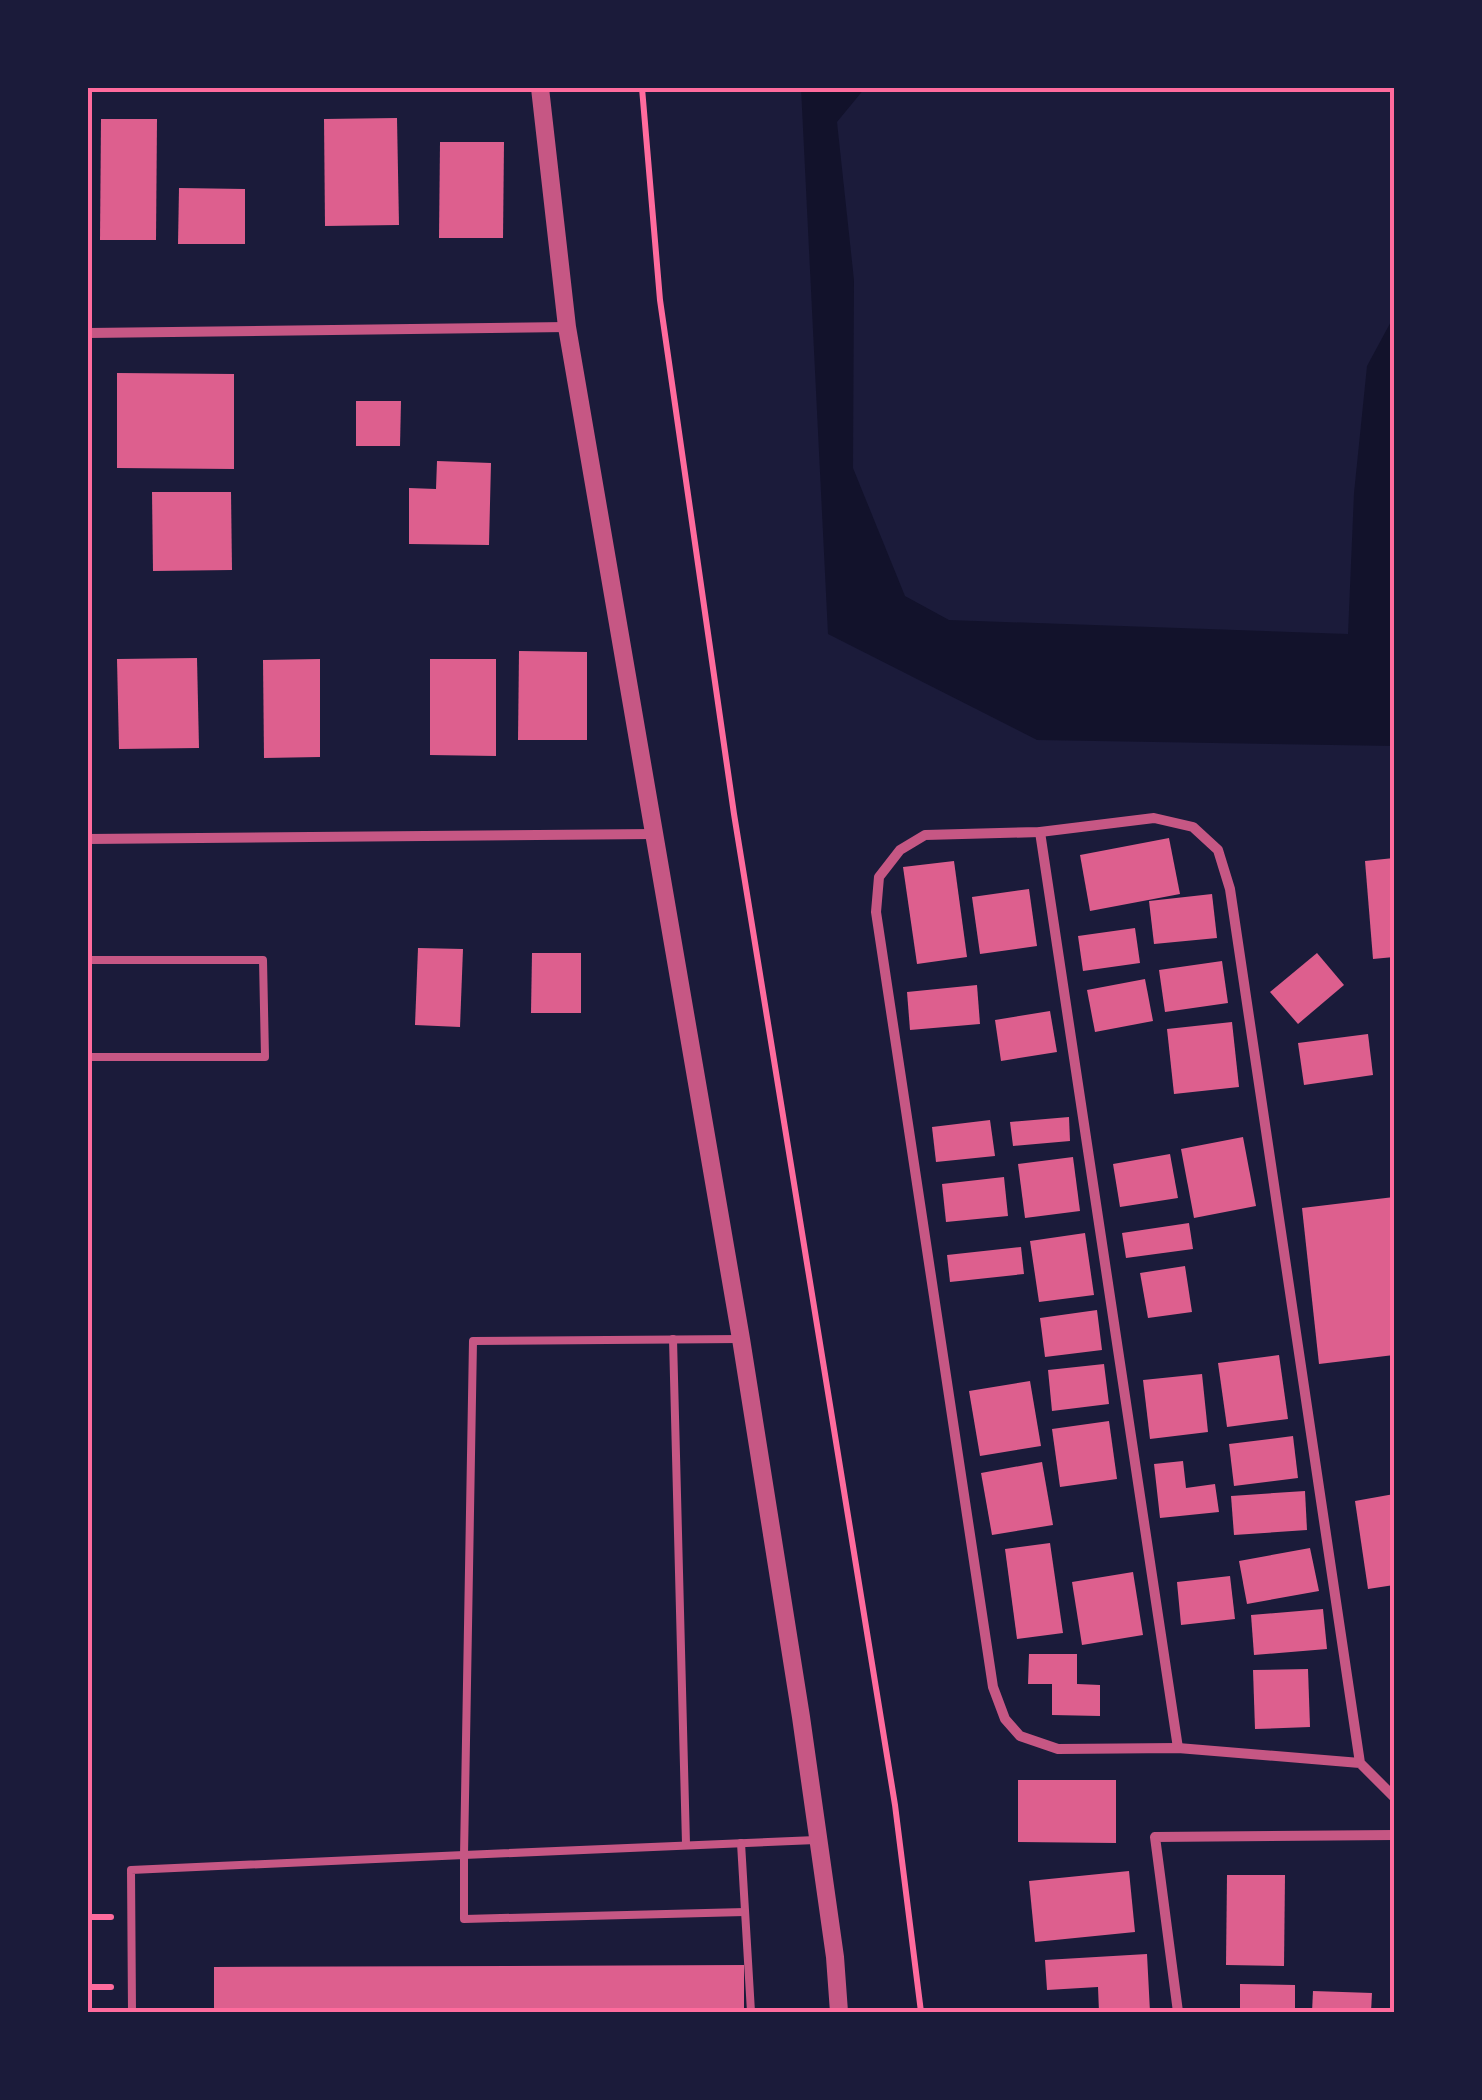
<svg xmlns="http://www.w3.org/2000/svg" width="1482" height="2100" font-family="Literata,serif">
	<rect width="100%" height="100%" fill="#1b1b3a"/>
	<path fill="#12122b" d="M801,88H865L837,122L854,280L853,468L905,596L949,620L1348,634L1354,493L1367,366L1394,316V746L1037,740L828,634Z"/>
	<g fill="#dd5f8e">
		<path d="M397,118L399,225L325,226L324,119Z"/>
		<path d="M101,119H157L156,240H100Z"/>
		<path d="M440,142H504L503,238H439Z"/>
		<path d="M179,188L245,189V244H178Z"/>
		<path d="M117,373L234,374V469L117,468Z"/>
		<path d="M356,401H401L400,446H356Z"/>
		<path d="M437,461L491,463L489,545L409,544V488L436,489Z"/>
		<path d="M152,492H231L232,570L153,571Z"/>
		<path d="M519,651L587,652V740H518Z"/>
		<path d="M197,658L199,748L119,749L117,659Z"/>
		<path d="M320,659V757L264,758L263,660Z"/>
		<path d="M430,659H496V756L430,755Z"/>
		<path d="M1169,838L1180,894L1090,911L1080,855Z"/>
		<path d="M1394,858V957L1373,959L1365,861Z"/>
		<path d="M954,861L967,957L917,964L903,867Z"/>
		<path d="M1029,889L1037,946L980,954L972,897Z"/>
		<path d="M1212,894L1217,938L1154,944L1149,901Z"/>
		<path d="M1135,928L1140,963L1083,971L1078,936Z"/>
		<path d="M418,948L463,949L460,1027L415,1025Z"/>
		<path d="M532,953H581V1013H531Z"/>
		<path d="M1317,953L1344,985L1298,1024L1270,992Z"/>
		<path d="M1222,961L1228,1003L1165,1012L1159,970Z"/>
		<path d="M1145,979L1153,1021L1095,1032L1087,990Z"/>
		<path d="M977,985L980,1024L910,1030L907,992Z"/>
		<path d="M1050,1011L1057,1052L1001,1061L995,1020Z"/>
		<path d="M1232,1022L1239,1087L1174,1094L1167,1029Z"/>
		<path d="M1368,1034L1373,1075L1304,1085L1298,1043Z"/>
		<path d="M1069,1117L1070,1141L1013,1146L1010,1122Z"/>
		<path d="M990,1120L995,1156L936,1162L932,1127Z"/>
		<path d="M1243,1137L1256,1206L1194,1218L1181,1149Z"/>
		<path d="M1170,1154L1178,1198L1120,1207L1113,1164Z"/>
		<path d="M1073,1157L1080,1211L1025,1218L1018,1164Z"/>
		<path d="M1004,1177L1008,1216L946,1222L942,1184Z"/>
		<path d="M1394,1197V1355L1319,1364L1302,1208Z"/>
		<path d="M1189,1223L1193,1249L1126,1258L1122,1233Z"/>
		<path d="M1085,1233L1094,1295L1039,1302L1030,1241Z"/>
		<path d="M1021,1247L1024,1274L950,1282L947,1255Z"/>
		<path d="M1185,1266L1192,1312L1148,1318L1140,1273Z"/>
		<path d="M1097,1310L1102,1350L1045,1357L1040,1318Z"/>
		<path d="M1279,1355L1288,1419L1227,1427L1218,1363Z"/>
		<path d="M1104,1364L1109,1404L1052,1411L1048,1370Z"/>
		<path d="M1202,1374L1208,1432L1150,1439L1143,1380Z"/>
		<path d="M1030,1381L1041,1446L980,1456L969,1391Z"/>
		<path d="M1109,1421L1117,1479L1060,1487L1052,1429Z"/>
		<path d="M1293,1436L1298,1478L1234,1486L1229,1444Z"/>
		<path d="M1183,1461L1186,1488L1215,1484L1219,1512L1160,1518L1154,1464Z"/>
		<path d="M1042,1462L1053,1525L992,1535L981,1473Z"/>
		<path d="M1305,1491L1307,1530L1234,1535L1231,1496Z"/>
		<path d="M1394,1494V1585L1368,1589L1355,1501Z"/>
		<path d="M1050,1543L1063,1633L1017,1639L1005,1549Z"/>
		<path d="M1310,1548L1319,1591L1247,1604L1239,1561Z"/>
		<path d="M1133,1572L1143,1635L1082,1645L1072,1582Z"/>
		<path d="M1230,1576L1235,1619L1181,1625L1177,1582Z"/>
		<path d="M1323,1609L1327,1649L1254,1655L1251,1615Z"/>
		<path d="M1029,1654H1077V1684L1100,1685V1716L1052,1715V1684H1028Z"/>
		<path d="M1308,1669L1310,1727L1255,1729L1253,1670Z"/>
		<path d="M1018,1780H1116V1843L1018,1842Z"/>
		<path d="M1129,1871L1135,1932L1035,1942L1029,1881Z"/>
		<path d="M1227,1875H1285L1284,1966L1226,1965Z"/>
		<path d="M1147,1954L1150,2012H1099L1098,1987L1047,1990L1045,1960Z"/>
		<path d="M744,1965V2012H214V1967Z"/>
		<path d="M1240,1984L1295,1985V2012H1240Z"/>
		<path d="M1313,1991L1372,1993L1371,2012H1312Z"/>
	</g>
	<g fill="none" stroke-linecap="round" stroke-linejoin="round">
		<g stroke="#ff6b9d" stroke-width="6">
			<path d="M642,88L660,300L734,814L895,1805L921,2012"/>
			<path d="M88,1917H111"/>
			<path d="M88,1987H111"/>
		</g>
		<g stroke="#c65784" stroke-width="8">
			<path d="M88,960H263L265,1057H88"/>
			<path d="M673,1339L686,1844"/>
			<path d="M741,1339L473,1341L464,1855L816,1840"/>
			<path d="M741,1843L751,2012"/>
			<path d="M132,2012L131,1870L464,1855V1919L745,1912"/>
		</g>
		<g stroke="#c65784" stroke-width="10">
			<path d="M88,333L567,327"/>
			<path d="M1040,832L1178,1748"/>
			<path d="M88,839L655,834"/>
			<path d="M1360,1763L1230,889L1218,850L1193,827L1154,818L1040,832L925,835L900,850L879,877L876,912L993,1687L1005,1719L1020,1736L1058,1749L1178,1748L1360,1763L1394,1797"/>
			<path d="M1178,2012L1155,1837L1394,1835"/>
		</g>
		<path stroke="#c65784" stroke-width="18" d="M540,88L567,327L741,1339L801,1717L835,1957L839,2012"/>
	</g>
	<rect width="1482" height="2100" fill="none" stroke="#1b1b3a" stroke-width="180"/>
	<rect x="90" y="90" width="1302" height="1920" fill="none" stroke="#ff6b9d" stroke-width="4"/>
</svg>
